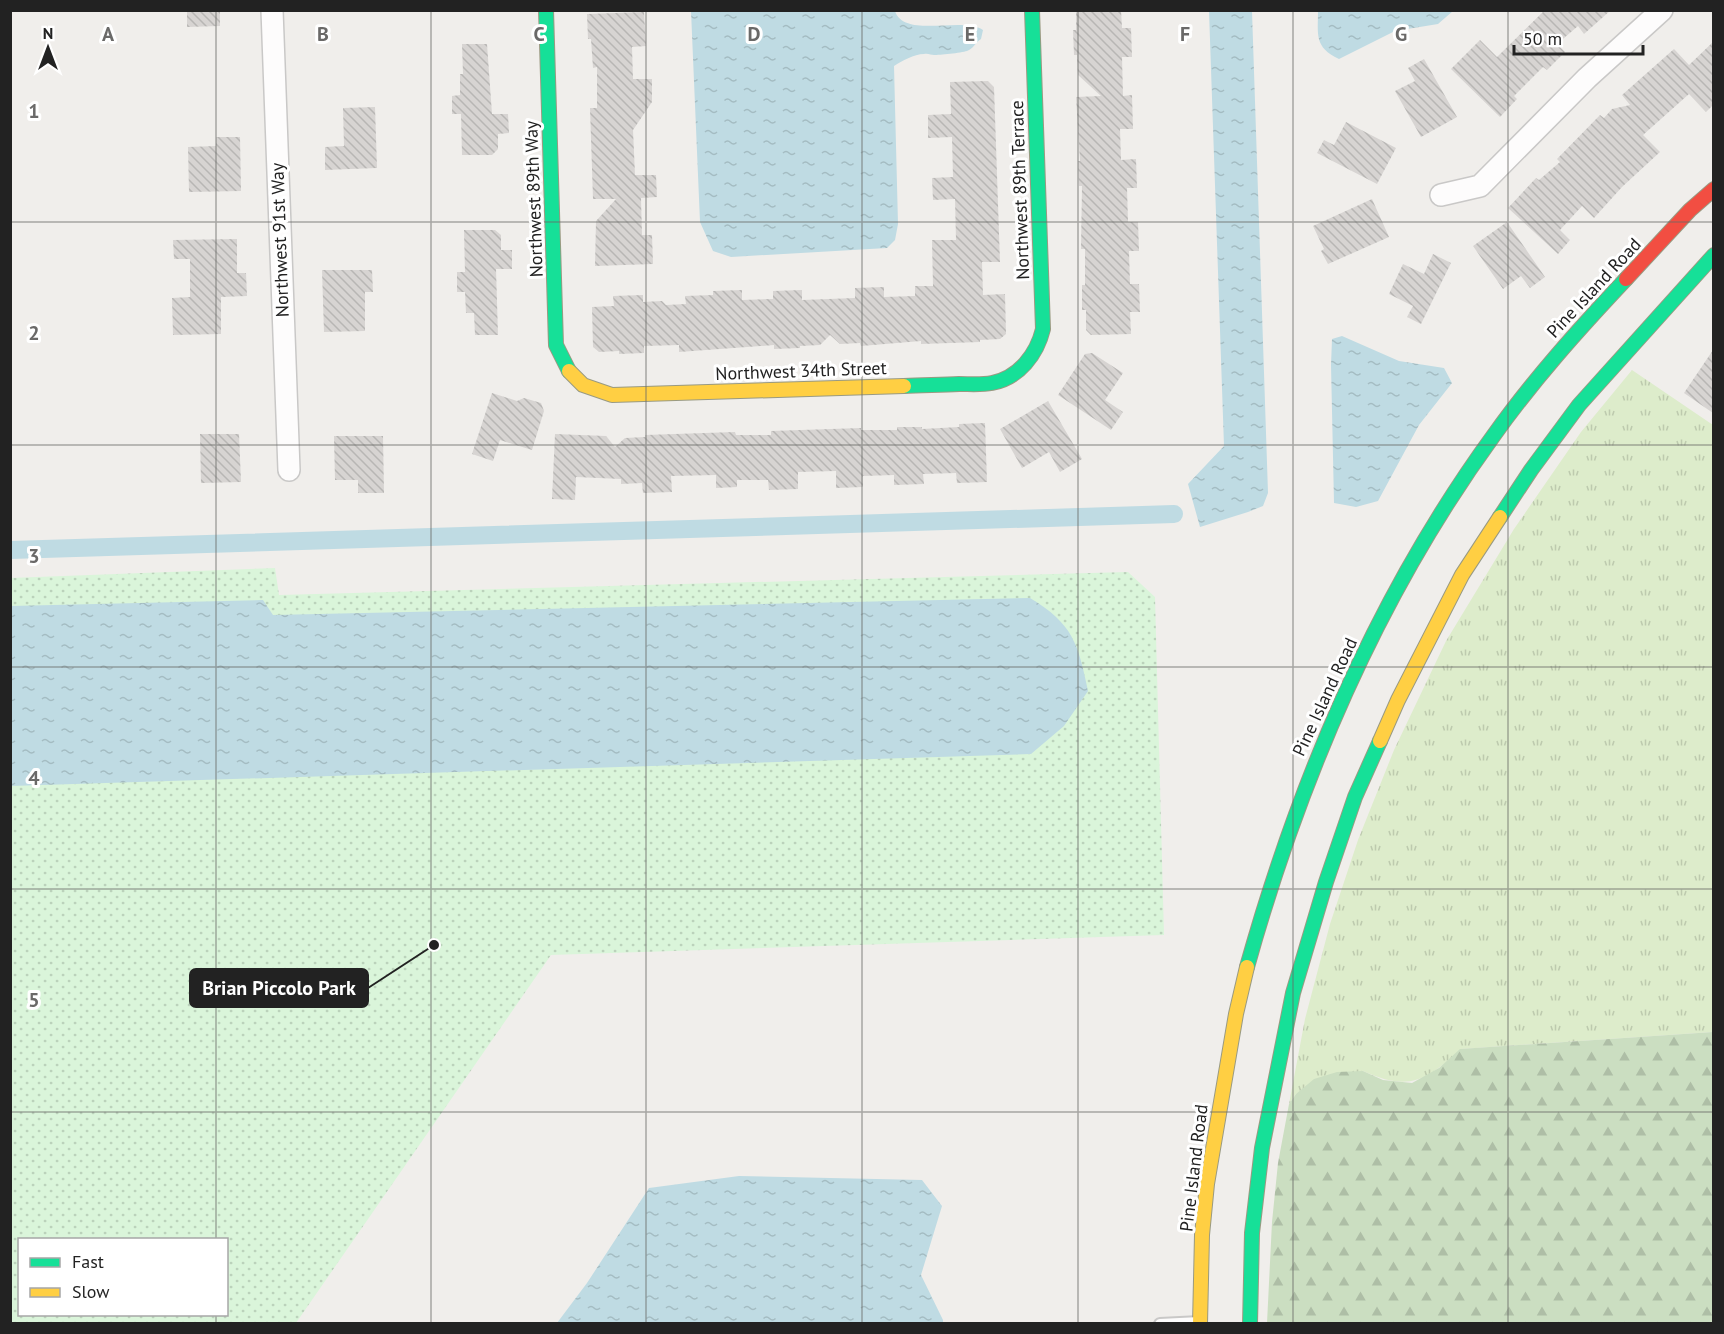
<svg xmlns="http://www.w3.org/2000/svg" width="1724" height="1334" font-family="'PT Sans',sans-serif">
	<defs>
		<pattern id="grass-tufts" width="24" height="20" patternUnits="userSpaceOnUse" patternTransform="scale(1.5)"><rect width="24" height="20" fill="#ddeccb"/><path d="M3 7l-1-3M5 7V3M7 7l1-3M15 17l-1-3M17 17v-4M19 17l1-3" fill="none" stroke="#bdcaae"/></pattern>
		<pattern id="forest-firs" width="22" height="20" patternUnits="userSpaceOnUse" patternTransform="scale(1.5)"><rect width="22" height="20" fill="#cbdec1"/><path d="M5 1l3.5 6h-7zM16 11l3.5 6h-7z" fill="#aebea6"/></pattern>
		<pattern id="park-dots" width="8" height="8" patternUnits="userSpaceOnUse" patternTransform="scale(1.5)"><rect width="8" height="8" fill="#daf5da"/><path d="M2 2h.1M6 6h.1" fill="none" stroke="#bbd2bb" stroke-width="1.8" stroke-linecap="round"/></pattern>
		<pattern id="water-ripples" width="26" height="14" patternUnits="userSpaceOnUse" patternTransform="scale(1.5)"><rect width="26" height="14" fill="#bfdbe3"/><path d="M2 4q2-2 4 0t4 0M15 11q2-2 4 0t4 0" fill="none" stroke="#a4bcc2"/></pattern>
		<pattern id="building-back-hatch" width="6" height="6" patternUnits="userSpaceOnUse" patternTransform="scale(1.5)"><rect width="6" height="6" fill="#d7d4d2"/><path d="M-1 5l2 2M0 0l6 6M5-1l2 2" fill="none" stroke="#b8b6b4"/></pattern>
	</defs>
	<rect width="100%" height="100%" fill="#f0eeeb"/>
	<path fill="url(#grass-tufts)" d="M1632,370L1713,425V1032L1461,1049C1426,1081 1409,1092 1363,1071L1296,1094L1289,1104L1305,1019L1330,924L1358,840L1394,750L1446,641L1514,529L1581,432Z"/>
	<path fill="url(#forest-firs)" d="M1713,1032V1323H1267L1272,1222L1278,1163L1289,1104L1296,1094L1314,1079L1337,1072L1363,1071L1383,1080L1412,1083L1439,1068L1460,1049Z"/>
	<path fill="url(#park-dots)" fill-rule="evenodd" d="M275,568L279,595L1128,572L1155,597L1164,935L551,955L296,1323H11L10,578ZM20,1240H226V1314H20Z"/>
	<g fill="url(#water-ripples)">
		<path d="M691,11H895C904,39 962,16 983,30L981,39C975,43 973,49 967,51C961,53 939,55 934,55C931,55 928,53 924,54C914,54 902,61 894,66L898,224L895,240L887,248L731,257L713,251L700,222Z"/>
		<path d="M1209,11H1252L1268,493L1263,506L1248,512L1200,527L1188,484L1224,446Z"/>
		<path d="M1318,11V10L1453,11L1438,24L1395,31L1339,59C1314,47 1318,35 1318,11Z"/>
		<path d="M1342,336L1399,361L1444,368L1452,383L1419,425L1378,501L1356,507L1334,503L1331,365L1332,339Z"/>
		<path d="M1030,598C1073,624 1078,643 1088,691L1064,726L1031,754L11,786V606L263,600L273,615Z"/>
		<path d="M739,1176L922,1180L942,1206L921,1275L943,1320V1323H557L587,1283L649,1188Z"/>
	</g>
	<g fill="none" stroke-linecap="round" stroke-linejoin="round">
		<path stroke="#bfdbe3" stroke-width="18" d="M10,550L1174,514"/>
	</g>
	<g fill="url(#building-back-hatch)">
		<path d="M187,10H220V26L187,27Z"/>
		<path d="M1076,10H1121L1122,28H1131L1132,57H1122L1123,96L1132,95L1133,129H1120L1121,160L1136,159L1137,188H1127L1128,222H1138L1139,251H1129L1130,284H1139L1140,312H1130L1131,334L1091,335L1086,330V310H1082V285H1085V249H1081L1082,186H1079L1078,161H1080L1076,97L1101,96L1078,75L1077,55H1074L1073,30H1076Z"/>
		<path d="M1545,10H1611L1584,34L1578,26L1557,44L1565,52L1547,70L1543,67L1514,96L1517,99L1500,117L1451,69L1480,40L1497,57Z"/>
		<path d="M644,12L646,46L632,47L633,79H652V102L633,130L635,175H656L657,197L641,198L642,235H652L653,264L595,266L596,221L616,199H593L590,108H597V67L593,68L591,39H588L587,14Z"/>
		<path d="M1713,42V105L1706,112L1689,94L1643,135L1660,152L1622,187L1594,218L1582,206L1560,230L1570,240L1558,254L1508,208L1536,178L1539,180L1560,162L1557,159L1600,115L1604,118L1612,109L1630,105L1622,95L1674,49L1689,65Z"/>
		<path d="M462,44H487L492,114H508L509,133L498,134V149L492,155H462L461,114H452V96L460,95V74H463Z"/>
		<path d="M1424,59L1457,117L1421,137L1395,91L1415,81L1408,68Z"/>
		<path d="M988,81L994,87L1000,262H982L983,295L1005,294L1006,334L1000,339L980,340V342L921,344V341L861,346L860,343L840,344L830,335L820,345L800,346V348L774,349V345L679,352V345L644,346V353L619,354V351L599,352L593,347L592,307L614,306L613,296L643,295V302L662,301L666,305L686,304L685,296L713,295V291L742,290V300L773,299V291L802,290V300L855,298V288L884,287V297L915,296V286H933L932,240H956L955,199L933,200L932,178L953,177L952,137L928,138V115L951,114L950,82Z"/>
		<path d="M375,107L377,168L325,170V147L344,146L343,108Z"/>
		<path d="M1346,122L1396,148L1377,184L1317,153L1324,140L1334,145Z"/>
		<path d="M216,137H240L241,191L189,192L188,147L216,146Z"/>
		<path d="M1372,199L1389,237L1328,264L1321,251L1324,249L1313,226Z"/>
		<path d="M1507,222L1545,277L1530,288L1521,276L1503,289L1473,246Z"/>
		<path d="M464,230H495L501,235V250H512V269H496L498,335H475L474,313H466L465,292H457V272H465Z"/>
		<path d="M237,239V273H246L247,296L221,297V334L173,335L172,298L190,297V259H174L173,240Z"/>
		<path d="M1433,254L1451,263L1421,324L1407,317L1413,306L1389,294L1403,264L1424,274Z"/>
		<path d="M322,270H372L373,292H365V331L324,332Z"/>
		<path d="M1713,350V413L1684,393Z"/>
		<path d="M1092,353L1123,373L1105,400L1123,412L1111,430L1058,395L1085,354Z"/>
		<path d="M492,393L517,401L524,398L541,403L544,411L532,450L500,440L493,461L472,454Z"/>
		<path d="M1048,401L1082,459L1060,472L1049,452L1022,468L1000,429Z"/>
		<path d="M985,423L987,482L957,483L956,473L923,474L924,484L894,485V475L863,476V487L836,488V471L798,472V489L769,490L768,480H737V487L716,488V475L671,476L672,492L643,493L642,483L621,484V479L576,477L575,500L552,499L555,434L606,436L615,447L625,438L645,437V435L735,432L736,435H771V431L861,428V430H897V427H922V429L959,427V424Z"/>
		<path d="M200,434H239L241,482L201,483Z"/>
		<path d="M334,436H383L384,493H358V480H335Z"/>
	</g>
	<g fill="none" stroke-linecap="round" stroke-linejoin="round">
		<g stroke="#c9c8c7" stroke-width="14">
			<path id="lane" d="M1160,1324L1200,1322"/>
		</g>
		<g stroke="#c9c8c7" stroke-width="24">
			<g id="street">
				<path d="M272,10L289,470"/>
				<path d="M1441,195L1480,186L1587,78L1662,10"/>
			</g>
		</g>
		<g stroke="#999a82" stroke-width="16">
			<g id="fast">
				<path d="M546,10L556,345L569,371"/>
				<path d="M904,386C922,385 941,385 959,384C970,384 982,385 992,383C1019,378 1037,354 1043,329L1032,10"/>
				<path d="M1500,517L1531,470L1579,405L1714,255"/>
				<path d="M1247,967C1300,778 1378,594 1494,435C1534,379 1579,329 1626,279"/>
				<path d="M1250,1324L1252,1233L1262,1148L1293,993L1326,882L1355,797L1380,741"/>
			</g>
		</g>
		<g stroke="#999a82" stroke-width="16">
			<g id="slow">
				<path d="M569,371L583,385L612,395L904,386"/>
				<path d="M1380,741L1398,700L1462,575L1500,517"/>
				<path d="M1200,1324L1202,1235L1207,1184L1236,1014L1247,967"/>
			</g>
		</g>
		<g stroke="#999a82" stroke-width="16">
			<path id="jam" d="M1626,279L1690,210L1714,189"/>
		</g>
		<use href="#lane" stroke="#fdfcfc" stroke-width="10"/>
		<use href="#street" stroke="#fdfcfc" stroke-width="21"/>
		<use href="#fast" stroke="#16e098" stroke-width="14"/>
		<use href="#slow" stroke="#ffcf43" stroke-width="14"/>
		<use href="#jam" stroke="#f24e42" stroke-width="14"/>
	</g>
	<path fill="none" stroke="#6a6968" stroke-width="1.5" stroke-opacity="0.55" d="M216,10V1240M431,10V1324M646,10V1324M862,10V1324M1078,10V1324M1293,10V1324M1508,10V1324M10,222H1714M10,445H1714M10,667H1714M10,889H1714M10,1112H1714M216,1314V1324"/>
	<g text-anchor="middle" stroke-width="6" stroke-linejoin="round" paint-order="stroke">
		<g font-size="18" fill="#222" stroke="#fff">
			<text transform="translate(1020 190) rotate(-92)" y="6">Northwest 89th Terrace</text>
			<text transform="translate(534 199) rotate(-92)" y="6">Northwest 89th Way</text>
			<text transform="translate(280 240) rotate(-92)" y="6">Northwest 91st Way</text>
			<text transform="translate(1594 288) rotate(-47)" y="6">Pine Island Road</text>
			<text transform="translate(801 371) rotate(-2)" y="6">Northwest 34th Street</text>
			<text transform="translate(1325 697) rotate(-65)" y="6">Pine Island Road</text>
			<text transform="translate(1194 1168) rotate(-83)" y="6">Pine Island Road</text>
		</g>
	</g>
	<g font-size="20" text-anchor="middle" font-weight="bold" fill="#6a6968" stroke="#fff" stroke-width="6" stroke-linejoin="round" paint-order="stroke">
		<text x="108" y="41">A</text>
		<text x="323" y="41">B</text>
		<text x="539" y="41">C</text>
		<text x="754" y="41">D</text>
		<text x="970" y="41">E</text>
		<text x="1185" y="41">F</text>
		<text x="1401" y="41">G</text>
		<text x="34" y="118">1</text>
		<text x="34" y="340">2</text>
		<text x="34" y="563">3</text>
		<text x="34" y="785">4</text>
		<text x="34" y="1007">5</text>
	</g>
	<path fill="none" stroke="#222" stroke-width="2" d="M434 945L368 988"/>
	<circle fill="#222" stroke="#fff" stroke-width="2" cx="434" cy="945" r="6"/>
	<rect fill="#222" stroke="#222" stroke-width="2" x="190" y="969" width="178" height="38" rx="6"/>
	<g font-size="20" text-anchor="middle" font-weight="bold" fill="#fff">
		<text x="279" y="995">Brian Piccolo Park</text>
	</g>
	<rect width="1724" height="1334" fill="none" stroke="#222222" stroke-width="24"/>
	<rect x="18" y="1238" width="210" height="78" fill="#ffffff" stroke="#a7a7a7" stroke-width="1.5"/>
	<rect x="30" y="1258" width="30" height="9" fill="#16e098" stroke="#a7a7a7" stroke-width="1.5"/>
	<text x="72" y="1268" font-size="18" fill="#222222">Fast</text>
	<rect x="30" y="1288" width="30" height="9" fill="#ffcf43" stroke="#a7a7a7" stroke-width="1.5"/>
	<text x="72" y="1298" font-size="18" fill="#222222">Slow</text>
	<g transform="translate(48 48)" stroke="#ffffff" stroke-width="4.5" paint-order="stroke">
	<path d="M0-4.5L10 22L0 15L-10 22Z" fill="#222222"/>
	<text y="-9" font-size="16" font-weight="bold" text-anchor="middle" fill="#222222">N</text>
	</g>
	<path d="M1514 45v9h129v-9" fill="none" stroke="#222222" stroke-width="3"/>
	<text x="1523" y="45" font-size="18" fill="#222222" stroke="#ffffff" stroke-width="4.5" paint-order="stroke">50 m</text>
</svg>
